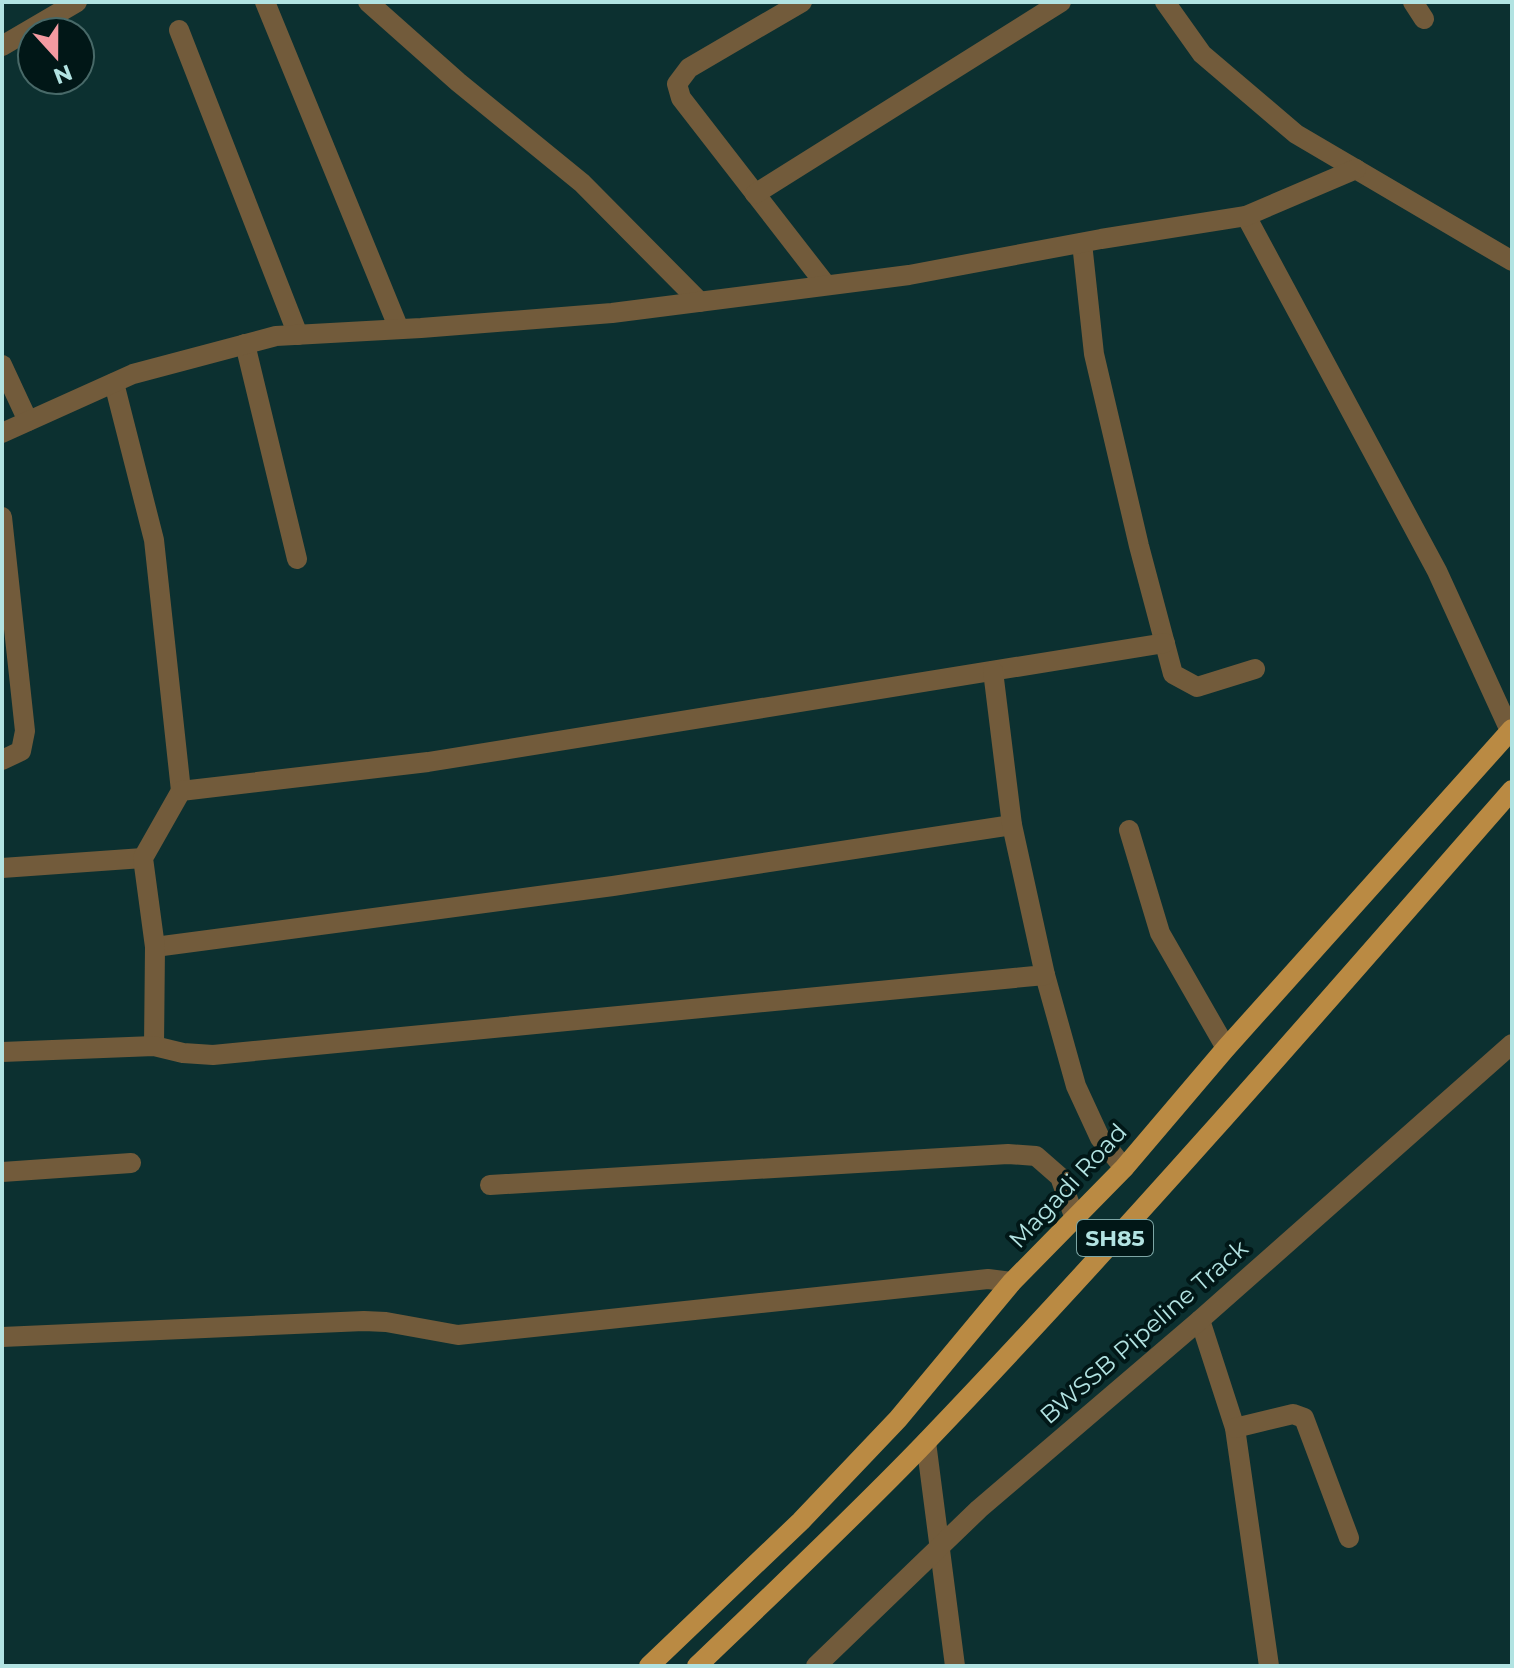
<svg xmlns="http://www.w3.org/2000/svg" width="1514" height="1668" font-family="Montserrat,sans-serif">
	<rect width="100%" height="100%" fill="#0c3030"/>
	<g fill="none" stroke-linecap="round" stroke-linejoin="round">
		<g stroke="#725b3b" stroke-width="20">
			<path d="M265,2L399,329"/>
			<path d="M368,2L458,82L582,183L700,302"/>
			<path d="M802,2L689,68L677,84L681,98L826,285"/>
			<path d="M1165,2L1202,54L1296,134L1512,261"/>
			<path d="M1413,2L1424,19"/>
			<path d="M179,30L298,335"/>
			<path d="M2,46L77,2"/>
			<path d="M755,194L1061,2"/>
			<path d="M1246,216L1437,571L1512,735"/>
			<path d="M1082,243L1094,354L1139,546L1173,674L1197,687L1255,669"/>
			<path d="M245,344L297,559"/>
			<path d="M2,365L28,421"/>
			<path d="M114,383L154,540L181,791"/>
			<path d="M2,433L133,374L276,336L421,328L612,313L909,275L1101,239L1246,216L1356,169"/>
			<path d="M2,517L25,731L21,751L2,760"/>
			<path d="M1129,830L1160,933L1226,1048"/>
			<path d="M2,868L143,858"/>
			<path d="M155,947L613,886L1012,825"/>
			<path d="M1045,975L1076,1086L1100,1138L1124,1168"/>
			<path d="M154,1046L155,947L143,858L181,791L428,762L1165,643"/>
			<path d="M2,1052L154,1046L183,1053L213,1055L1045,975L1012,825L993,671"/>
			<path d="M2,1172L131,1163"/>
			<path d="M490,1185L1008,1154L1036,1156L1060,1177L1075,1219"/>
			<path d="M1200,1320L1235,1428L1269,1666"/>
			<path d="M2,1337L364,1321L386,1322L458,1335L988,1279L1012,1282"/>
			<path d="M1235,1428L1293,1414L1304,1418L1349,1538"/>
			<path d="M926,1442L955,1666"/>
			<path d="M816,1666L979,1509L1200,1320L1512,1044"/>
		</g>
		<g stroke="#ba8a43" stroke-width="20">
			<path d="M649,1666L801,1521L898,1419L1012,1282L1124,1168L1226,1048L1512,729"/>
			<path d="M697,1666C774,1592 852,1519 926,1442C1128,1231 1320,1010 1512,790"/>
		</g>
	</g>
	<g text-anchor="middle" stroke-width="8" stroke-linejoin="round" paint-order="stroke">
		<rect fill="#011717" stroke="#7da6a5" stroke-width="2" x="1077" y="1220" width="76" height="36" rx="6"/>
		<g font-size="22" font-weight="bold" fill="#b2e3e2">
			<text x="1115" y="1246">SH85</text>
		</g>
		<g font-size="24" fill="#b2e3e2" stroke="#011717">
			<text transform="translate(1068 1186) rotate(-47)" y="8">Magadi Road</text>
			<text transform="translate(1144 1332) rotate(-41)" y="8">BWSSB Pipeline Track</text>
		</g>
	</g>
	<rect width="1514" height="1668" fill="none" stroke="#b2e3e2" stroke-width="8"/>
	<g transform="translate(56 56) rotate(159)"><circle r="38" fill="#011717" stroke="#486968" stroke-width="2"/>
	<path d="M0-6L14 30L0 20L-14 30Z" fill="#f49aa1"/>
	<text y="-12" font-size="22" font-weight="bold" text-anchor="middle" fill="#b2e3e2">N</text>
	</g>
</svg>
